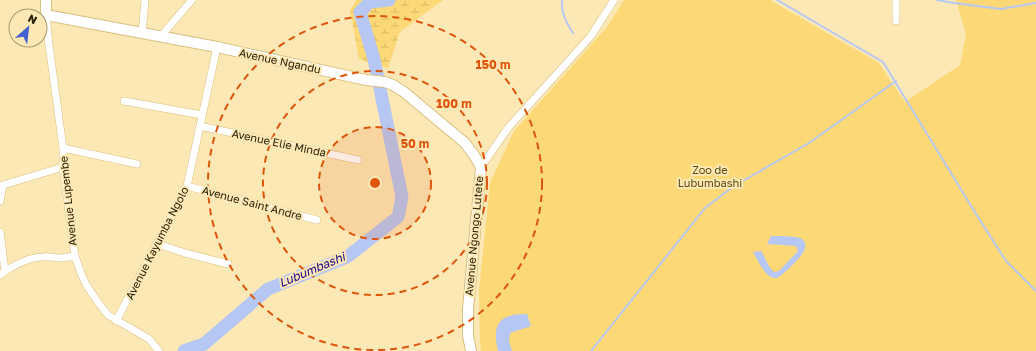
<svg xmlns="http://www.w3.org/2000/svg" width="1036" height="351" font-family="'Golos Text',sans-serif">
	<defs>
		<pattern id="wetland-marsh" width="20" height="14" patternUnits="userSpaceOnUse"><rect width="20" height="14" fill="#fcd876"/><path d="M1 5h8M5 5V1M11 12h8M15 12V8" fill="none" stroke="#d8b965"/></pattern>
	</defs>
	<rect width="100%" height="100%" fill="#fce8b5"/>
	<path fill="url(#wetland-marsh)" d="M356,0H443L400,32L388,68L359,59L350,11Z"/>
	<path fill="#fcd876" d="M624,0H770L879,63L905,102L960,65L966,34L956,0H1036V351H481L480,343L479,290L490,183L514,131L607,27Z"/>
	<g fill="#b7c7f3">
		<path d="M771,236C779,236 793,236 800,238C818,246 786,271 779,277C767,283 758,260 753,252L761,251C766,258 767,266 774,272L779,271L798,251L796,246L767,244Z"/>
		<path d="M527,314L531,326L510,333L509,341L512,351H498C495,339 493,322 507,317C513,314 521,314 527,314Z"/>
	</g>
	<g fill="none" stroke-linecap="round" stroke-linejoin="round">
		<g stroke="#b7c7f3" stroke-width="2">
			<path d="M562,0C561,13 566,22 573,33"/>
			<path d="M777,0L883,62L976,214L1006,261L1036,291"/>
			<path d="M937,0L954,3L1001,9L1036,3"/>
			<path d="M591,351L705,208L734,186L809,143L896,81"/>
		</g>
		<path stroke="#b7c7f3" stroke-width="13" d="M184,351L204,344L268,289L347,257L398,217L402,197L374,59L360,12L370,2L389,0"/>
		<g stroke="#d7bf80" stroke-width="8">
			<g id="street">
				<path d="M46,15L49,45L63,148V167L75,256L82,276L87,286L100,305L108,315L149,339L159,351"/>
				<path d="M896,21V0"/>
				<path d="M142,33L145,0"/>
				<path d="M161,36L192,0"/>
				<path d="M124,101L202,115"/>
				<path d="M200,126L358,160"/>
				<path d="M63,148L137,164"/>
				<path d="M481,167L508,128L591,36L614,0"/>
				<path d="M0,186L63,167"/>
				<path d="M187,186L317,220"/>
				<path d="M0,201L3,185"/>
				<path d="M0,232L5,271"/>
				<path d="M158,244L185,253L228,264"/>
				<path d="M0,275C11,266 29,257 43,257C49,256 54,258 59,258C64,258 70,257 75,256"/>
				<path d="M116,321L187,186L217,47"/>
			</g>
		</g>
		<g stroke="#d7bf80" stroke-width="12">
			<path id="secondary" d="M46,0V15L217,47L366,80L385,82L393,85L404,92L465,143L474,155L481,167L468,309V336L471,351"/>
		</g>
		<use href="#street" stroke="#fff" stroke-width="7"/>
		<use href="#secondary" stroke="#fff" stroke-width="10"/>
	</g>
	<circle cx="375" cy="183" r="56" fill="#de560c" fill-opacity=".12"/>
	<g fill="none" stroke="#de560c" stroke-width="2" stroke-dasharray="7 5">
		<circle cx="375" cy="183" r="56"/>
		<circle cx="375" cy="183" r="112"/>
		<circle cx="375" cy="183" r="167"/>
	</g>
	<g text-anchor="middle" stroke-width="4" stroke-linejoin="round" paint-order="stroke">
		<g font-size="11" fill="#2a2107" stroke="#fce8b5">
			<text transform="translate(280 61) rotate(12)" y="4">Avenue Ngandu</text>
			<text transform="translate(279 143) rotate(12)" y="4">Avenue Elie Minda</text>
			<text transform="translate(68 201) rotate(-96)" y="4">Avenue Lupembe</text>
			<text transform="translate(252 203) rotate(15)" y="4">Avenue Saint Andre</text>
			<text transform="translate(474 236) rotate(-85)" y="4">Avenue Ngongo Lutete</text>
			<text transform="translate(157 243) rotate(-63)" y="4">Avenue Kayumba Ngolo</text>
		</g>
		<g font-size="11" fill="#5d4a10" stroke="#fce8b5">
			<text x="710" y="174">Zoo de<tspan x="710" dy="13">Lubumbashi</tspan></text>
		</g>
		<g font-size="12" font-style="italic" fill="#140088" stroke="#fce8b5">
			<text transform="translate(312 270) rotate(-23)" y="4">Lubumbashi</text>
		</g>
	</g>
	<circle cx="375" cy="183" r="6" fill="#de560c" stroke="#fce8b5" stroke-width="2"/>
	<g font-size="12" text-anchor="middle" font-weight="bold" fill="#de560c" stroke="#fce8b5" stroke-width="4" stroke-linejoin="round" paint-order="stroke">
		<text x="493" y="69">150 m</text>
		<text x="454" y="108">100 m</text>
		<text x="415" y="148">50 m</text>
	</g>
	<g transform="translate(28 28) rotate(28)"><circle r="19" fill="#fce8b5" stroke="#a8986f"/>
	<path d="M0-3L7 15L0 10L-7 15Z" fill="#465fd3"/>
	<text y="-6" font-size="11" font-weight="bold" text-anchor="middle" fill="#2a2107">N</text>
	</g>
</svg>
